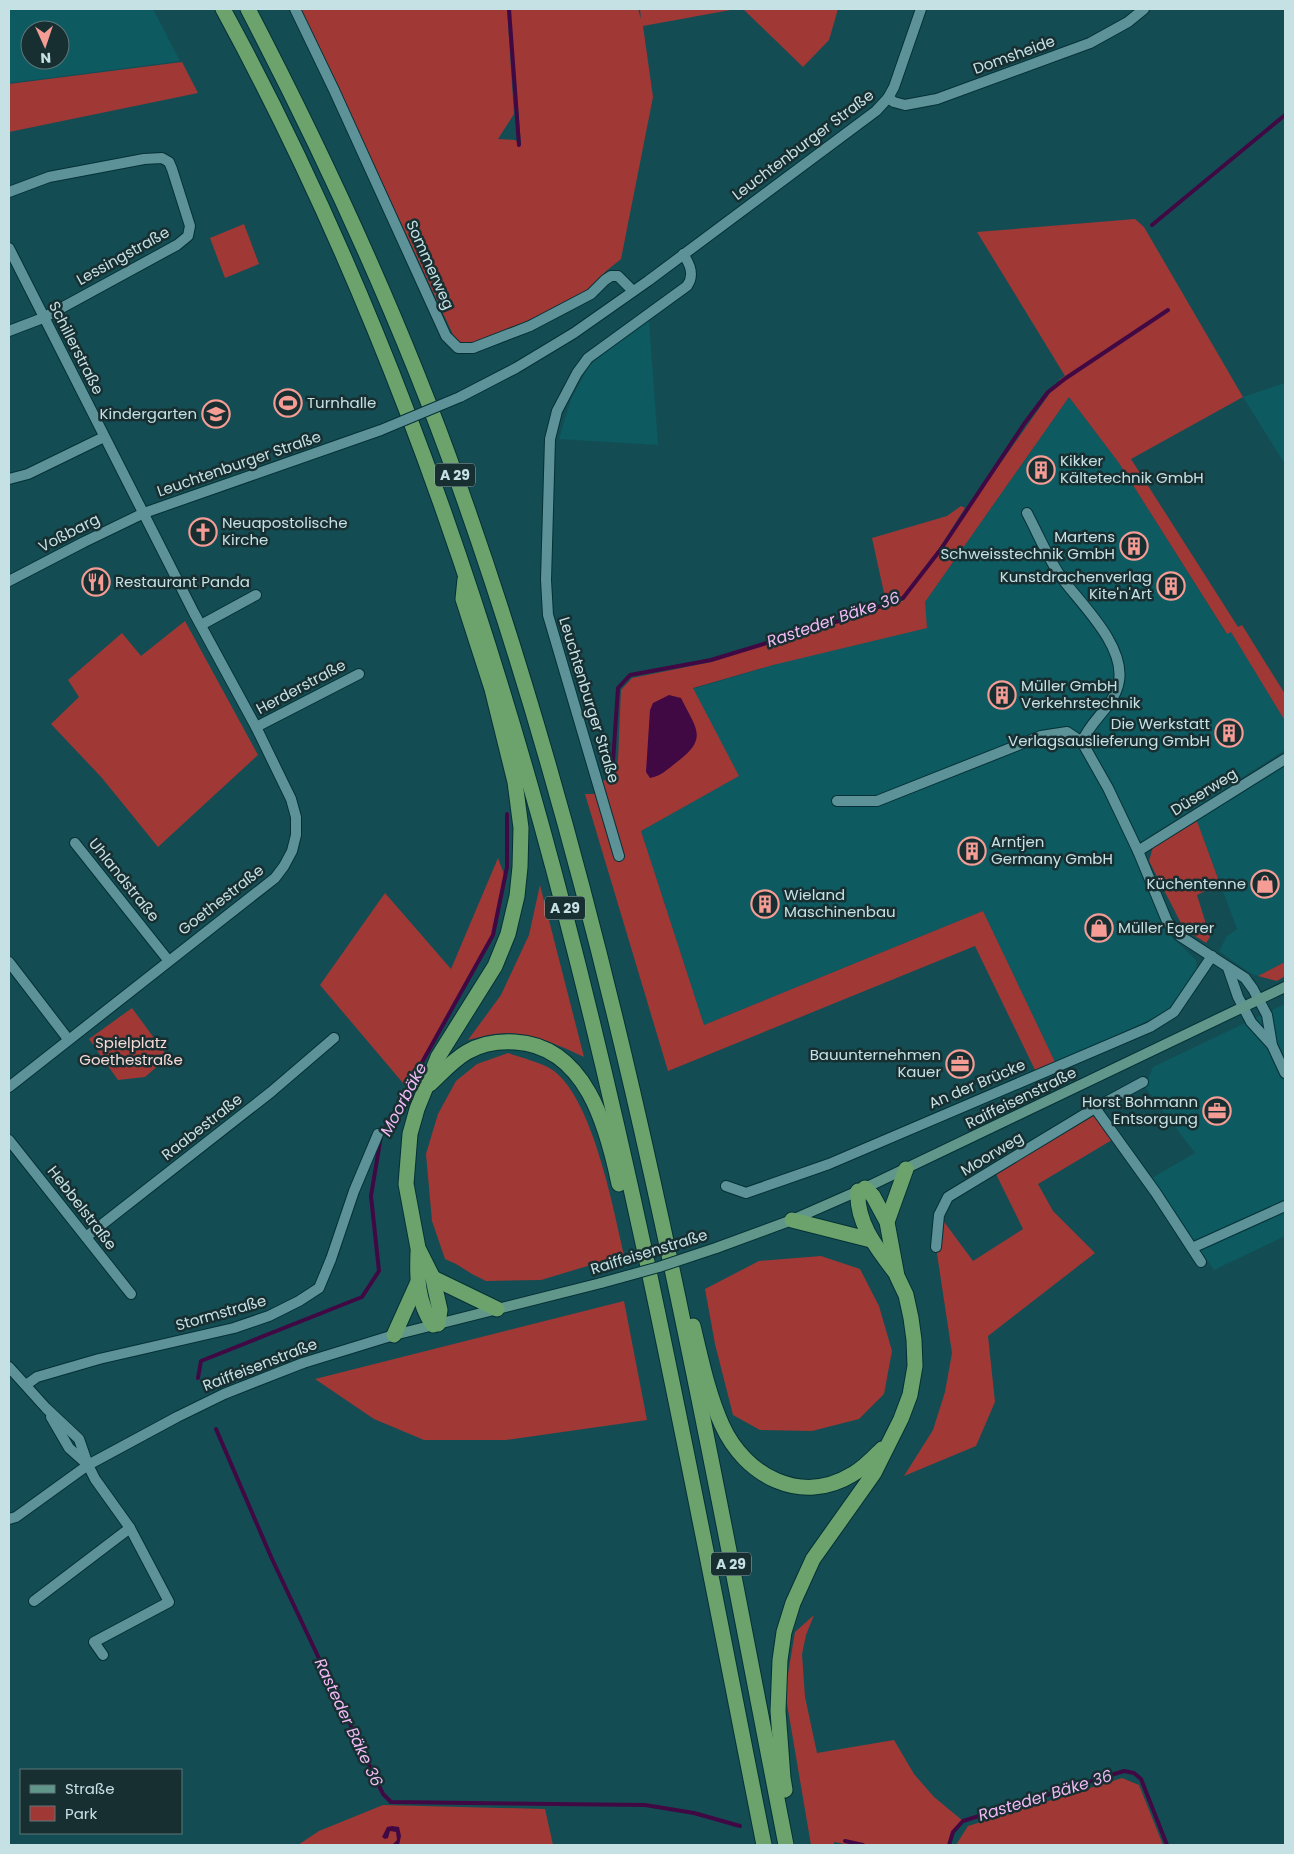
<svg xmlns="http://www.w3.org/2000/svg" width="1294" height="1854" font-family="Poppins,sans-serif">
	<rect width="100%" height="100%" fill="#134d53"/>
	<g fill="#0d5a61" fill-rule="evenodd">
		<path d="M9,9H153L180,61L9,83ZM30,30H60V60H30Z"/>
		<path d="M649,321L658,445L559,439L571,399L589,366L609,348Z"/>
		<path d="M1285,383V464L1243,397Z"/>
		<path d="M1069,397L1119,463L1226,633L1231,631L1285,721V750L1131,848L1161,921L1174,939L1196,960L1197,973L1170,1010L1056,1064L983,911L704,1025L641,831L738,776L693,689L773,665L925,602Z"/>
		<path d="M1285,765V962L1258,976L1250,973L1219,951L1227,936L1237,929L1197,821Z"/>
		<path d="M1285,1004V1236L1214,1270L1150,1179L1195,1153L1145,1087L1153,1067Z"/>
	</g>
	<g fill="#a03836">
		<path d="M297,9H507L514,114L498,139L515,140L521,145L510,9H638L641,19L640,9H736L643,26L653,97L621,259L605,272L590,291L476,345H466L456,341L367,151Z"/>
		<path d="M743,9H838L829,40L803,67Z"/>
		<path d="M182,62L198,93L9,132V84Z"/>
		<path d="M1135,219L1144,227L1243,397L1131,459L1238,627L1242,625L1285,694V721L1231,632L1227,634L1119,463L1069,397L925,602L927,628L773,665L693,688L739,776L641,831L704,1025L983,911L1056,1064L1036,1072L975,946L668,1071L585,794H605L602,781L613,777L618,760L621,690L632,678L711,662L904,600L1050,393L1061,384L1059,380L1065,376L977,232Z"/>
		<path d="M244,224L259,264L225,278L210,238Z"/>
		<path d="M961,506L965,508L940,547L902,597L886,602L872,538L947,516Z"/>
		<path d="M185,621L258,755L158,847L102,778L51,724L79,697L68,680L122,633L141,656Z"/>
		<path d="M1197,821L1220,884L1197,895L1210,937L1206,943L1184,929L1149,861L1153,847Z"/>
		<path d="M498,858L505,877L493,935L408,1089L320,985L385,893L451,969Z"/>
		<path d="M540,885L584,1057C556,1044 526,1030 495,1034C486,1035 477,1038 468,1040L501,995L529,935Z"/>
		<path d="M1285,962V976L1277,981L1258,976Z"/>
		<path d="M132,1008L168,1057L145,1077L118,1080L89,1039Z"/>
		<path d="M508,1053C519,1057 546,1064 554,1071C593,1101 613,1207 624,1255L541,1280L486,1281L472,1274L456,1264L445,1259L432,1221L426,1154L438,1114L456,1081L477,1064Z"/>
		<path d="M1095,1108L1117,1137L1038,1184L1053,1211L1095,1253L988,1336L995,1402L976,1446L904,1476L933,1430L945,1392L952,1353L936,1247L939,1215L973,1261L1023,1229L994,1170Z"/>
		<path d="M821,1256L860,1269L879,1306L892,1351L884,1394L859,1419L812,1431L760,1430L733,1415L715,1344L705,1289L759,1261Z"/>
		<path d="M624,1301L647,1420L506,1440H424L374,1419L315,1379Z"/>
		<path d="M814,1615L806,1635L802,1654L805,1697L817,1753L894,1740L914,1774L934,1797L963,1821L953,1832L949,1845H850L834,1842V1845H811L785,1692L795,1632Z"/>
		<path d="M1122,1778L1139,1785L1163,1845H956L968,1826Z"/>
		<path d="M383,1805L545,1809L553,1845H298L319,1831Z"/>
	</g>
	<g fill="#400944">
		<path d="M669,695L681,698C696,729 709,738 677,762C668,769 661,776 650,778L646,772L650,710L653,703Z"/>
		<path d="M392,1826L399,1827L401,1836L399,1845H392L397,1840L396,1832L390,1831L388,1838L385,1839L382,1837L387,1827Z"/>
	</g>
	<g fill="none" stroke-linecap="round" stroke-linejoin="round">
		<g stroke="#400944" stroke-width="4">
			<path d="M509,9L519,145"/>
			<path d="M1152,225L1285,115"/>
			<path d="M609,777L613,761L618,688L630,675L711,660L845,619L903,598L941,549L1024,424L1048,392L1066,378L1168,310"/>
			<path d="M198,1378L201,1361L362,1297L379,1271L371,1196L381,1136L493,935L507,867V814"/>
			<path d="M216,1429L272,1559L383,1794L391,1802L645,1805L694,1813L740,1826"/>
			<path d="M845,1841L863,1845"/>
			<path d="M949,1845L953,1832L963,1821L1124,1771L1134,1773L1141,1779L1167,1845"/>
		</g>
		<g stroke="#043136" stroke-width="12">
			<g id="minor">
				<path d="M295,9L334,90L446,336L458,348H473L530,326L591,294L605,280L611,276H618L633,291"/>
				<path d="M888,98L894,102L905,105L937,99L1090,43L1128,22L1144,9"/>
				<path d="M9,192L49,177L144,159L162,158L169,162L172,169L190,226L188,236L177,245L43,318L9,331"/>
				<path d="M9,248L194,613L256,727L291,799L296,817V835L292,851L284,866L275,878L9,1087"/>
				<path d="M460,397L516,368L574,333L648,281L876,111L888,98L894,87L921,9"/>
				<path d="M9,479L28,474L104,437"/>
				<path d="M1027,513C1038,534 1048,558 1061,577C1081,604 1125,645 1119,681C1115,706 1091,719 1082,742"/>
				<path d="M9,581L84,542L144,513L381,430"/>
				<path d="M201,625L256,595"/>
				<path d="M256,727L359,674"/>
				<path d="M837,801H877L1041,736L1067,732L1082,742L1108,788L1138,851L1167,921L1180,936L1245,978L1253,989L1267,1015L1272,1045L1285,1073"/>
				<path d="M75,843L168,960"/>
				<path d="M1138,851L1285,759"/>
				<path d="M619,856L548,615L546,580L550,439L557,411L577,373L588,358L687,286C695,275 690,264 683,254"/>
				<path d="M9,962L68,1039"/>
				<path d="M1228,968L1238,997L1251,1022L1271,1044"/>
				<path d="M1095,1108L1156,1193L1201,1262"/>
				<path d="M9,1140L131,1294"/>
				<path d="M726,1186L746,1193L829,1164L1150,1027L1174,1012L1212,956"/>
				<path d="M86,1237L271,1092L334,1038"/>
				<path d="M936,1247L939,1215L948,1197L1095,1108L1143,1082"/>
				<path d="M1192,1248L1285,1206"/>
				<path d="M9,1367L46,1408L79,1439L88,1465L95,1479L130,1528L169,1602L94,1642L103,1655"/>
				<path d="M26,1385L37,1377L99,1359L234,1328L269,1316L299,1301L319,1288L331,1259L354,1191L378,1134"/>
				<path d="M51,1417L69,1448L87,1464"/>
				<path d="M34,1601L130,1528"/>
			</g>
		</g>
		<g stroke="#043136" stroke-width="12">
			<path id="tertiary" d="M9,1519L16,1517L88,1465L177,1417L224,1394L303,1363L394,1335"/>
		</g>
		<g stroke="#043136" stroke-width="12">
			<g id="secondary">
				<path d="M716,1248L792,1220L865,1188L1285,987"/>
				<path d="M394,1335L601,1283"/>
			</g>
		</g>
		<g stroke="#043136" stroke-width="17">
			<g id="motorway">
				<path d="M223,9C533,579 639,1216 764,1845"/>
				<path d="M248,9C328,163 401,321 459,485C616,925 697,1388 786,1845"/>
				<path d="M430,1084C442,1073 453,1060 467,1052C481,1044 499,1041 515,1042C586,1046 607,1127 619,1184"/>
				<path d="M858,1191C856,1223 877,1248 895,1272"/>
				<path d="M792,1220L871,1240"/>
				<path d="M887,1222L906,1169"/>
				<path d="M418,1252C417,1278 417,1302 433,1325"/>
				<path d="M433,1278L497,1309"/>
				<path d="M438,1324L440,1310L435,1288L433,1278L418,1248L406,1184L410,1134L417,1109L438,1057L495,966L508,934L517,896L520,867L521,828L515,782L492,689L463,599L465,579"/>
				<path d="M693,1326C701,1359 708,1394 722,1425C745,1476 801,1506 853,1474C864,1468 873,1458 882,1449"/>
				<path d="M394,1335L417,1284"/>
				<path d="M785,1790L783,1778L778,1711L780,1660L784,1632L793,1603L813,1559L874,1473L901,1419L910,1395L915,1366L914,1340L911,1318L906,1295L897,1276L887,1222L873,1196L865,1188"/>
			</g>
		</g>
		<use href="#minor" stroke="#5c9298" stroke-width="10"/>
		<use href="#tertiary" stroke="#5c9298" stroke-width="10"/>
		<use href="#secondary" stroke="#61978b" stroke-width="10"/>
		<use href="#motorway" stroke="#6ca36d" stroke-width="15"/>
		<g stroke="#043136" stroke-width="12" stroke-linecap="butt">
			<path id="minor-bridge" d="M381,430L460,397"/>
		</g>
		<g stroke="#043136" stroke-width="12" stroke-linecap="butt">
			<path id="secondary-bridge" d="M601,1283L659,1267L716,1248"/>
		</g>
		<use href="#minor-bridge" stroke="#5c9298" stroke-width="10"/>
		<use href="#secondary-bridge" stroke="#61978b" stroke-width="10"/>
	</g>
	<defs>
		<g id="stadium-ring" transform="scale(1.4375)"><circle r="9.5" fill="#182f32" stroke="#f59c95" stroke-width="1.5"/><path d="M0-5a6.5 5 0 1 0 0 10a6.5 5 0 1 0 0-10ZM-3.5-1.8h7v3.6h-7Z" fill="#f59c95"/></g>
		<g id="school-ring" transform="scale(1.4375)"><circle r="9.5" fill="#182f32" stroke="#f59c95" stroke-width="1.5"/><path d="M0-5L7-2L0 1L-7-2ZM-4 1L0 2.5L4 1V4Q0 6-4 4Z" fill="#f59c95"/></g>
		<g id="building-ring" transform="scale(1.4375)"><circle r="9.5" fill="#182f32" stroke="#f59c95" stroke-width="1.5"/><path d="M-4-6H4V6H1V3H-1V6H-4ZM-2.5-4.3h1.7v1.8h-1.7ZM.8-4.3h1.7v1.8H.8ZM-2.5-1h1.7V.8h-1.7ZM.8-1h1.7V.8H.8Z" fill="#f59c95"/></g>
		<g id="church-ring" transform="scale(1.4375)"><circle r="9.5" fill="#182f32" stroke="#f59c95" stroke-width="1.5"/><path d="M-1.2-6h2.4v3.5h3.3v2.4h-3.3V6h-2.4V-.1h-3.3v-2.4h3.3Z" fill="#f59c95"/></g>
		<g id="restaurant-ring" transform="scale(1.4375)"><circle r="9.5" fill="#182f32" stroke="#f59c95" stroke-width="1.5"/><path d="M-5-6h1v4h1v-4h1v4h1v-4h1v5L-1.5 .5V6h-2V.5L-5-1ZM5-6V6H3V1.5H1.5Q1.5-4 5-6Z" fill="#f59c95"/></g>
		<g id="shop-ring" transform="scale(1.4375)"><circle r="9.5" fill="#182f32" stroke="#f59c95" stroke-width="1.5"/><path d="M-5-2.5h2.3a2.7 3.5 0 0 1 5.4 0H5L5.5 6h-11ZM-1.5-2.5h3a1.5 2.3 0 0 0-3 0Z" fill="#f59c95"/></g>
		<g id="office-ring" transform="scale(1.4375)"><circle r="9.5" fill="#182f32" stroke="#f59c95" stroke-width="1.5"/><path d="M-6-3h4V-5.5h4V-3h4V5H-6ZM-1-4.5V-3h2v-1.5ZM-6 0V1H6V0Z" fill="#f59c95"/></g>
	</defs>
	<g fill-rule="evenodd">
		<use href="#stadium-ring" x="288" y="403"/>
		<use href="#school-ring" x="216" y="414"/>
		<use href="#building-ring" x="1041" y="470"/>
		<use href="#church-ring" x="203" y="532"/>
		<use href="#building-ring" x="1134" y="546"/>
		<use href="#restaurant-ring" x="96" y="582"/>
		<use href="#building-ring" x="1171" y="586"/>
		<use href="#building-ring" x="1002" y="695"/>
		<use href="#building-ring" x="1229" y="733"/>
		<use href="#building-ring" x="972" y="851"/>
		<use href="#shop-ring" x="1265" y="884"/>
		<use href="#building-ring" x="765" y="904"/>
		<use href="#shop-ring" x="1099" y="928"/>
		<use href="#office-ring" x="960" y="1064"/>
		<use href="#office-ring" x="1217" y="1111"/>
	</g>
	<g text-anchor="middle" stroke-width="5" stroke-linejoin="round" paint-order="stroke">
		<g fill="#182f32" stroke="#92acaf" stroke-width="1">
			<rect x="435" y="463.5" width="40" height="23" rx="4"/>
			<rect x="545" y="896.5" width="40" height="23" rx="4"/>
			<rect x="711" y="1552.5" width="40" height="23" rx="4"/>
		</g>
		<g font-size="14" font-weight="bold" fill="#c6e1e4">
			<text x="455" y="480">A 29</text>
			<text x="565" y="913">A 29</text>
			<text x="731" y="1569">A 29</text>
		</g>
		<g font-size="15" fill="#c6e1e4" stroke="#182f32">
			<text transform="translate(1014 55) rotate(-20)" y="5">Domsheide</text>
			<text transform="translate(803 145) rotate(-37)" y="5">Leuchtenburger Straße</text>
			<text transform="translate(123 256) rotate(-29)" y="5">Lessingstraße</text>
			<text transform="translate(430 265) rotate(66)" y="5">Sommerweg</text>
			<text transform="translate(76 348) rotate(63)" y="5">Schillerstraße</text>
			<text transform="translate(239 464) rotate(-19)" y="5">Leuchtenburger Straße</text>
			<text transform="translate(69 533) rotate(-27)" y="5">Voßbarg</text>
			<text transform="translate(301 687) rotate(-28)" y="5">Herderstraße</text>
			<text transform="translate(589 700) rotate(73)" y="5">Leuchtenburger Straße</text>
			<text transform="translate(1204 792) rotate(-32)" y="5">Düserweg</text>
			<text transform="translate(124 880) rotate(51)" y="5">Uhlandstraße</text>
			<text transform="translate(221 900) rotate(-38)" y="5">Goethestraße</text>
			<text transform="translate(977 1084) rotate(-23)" y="5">An der Brücke</text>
			<text transform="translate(1021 1098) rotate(-26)" y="5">Raiffeisenstraße</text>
			<text transform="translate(202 1127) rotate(-38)" y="5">Raabestraße</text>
			<text transform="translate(992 1154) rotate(-31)" y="5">Moorweg</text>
			<text transform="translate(82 1208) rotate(52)" y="5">Hebbelstraße</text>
			<text transform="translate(649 1252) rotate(-17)" y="5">Raiffeisenstraße</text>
			<text transform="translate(221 1313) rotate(-16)" y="5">Stormstraße</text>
			<text transform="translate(260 1365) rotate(-21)" y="5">Raiffeisenstraße</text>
		</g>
		<g font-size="15" fill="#c6e1e4" stroke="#182f32" text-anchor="start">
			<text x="307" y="408">Turnhalle</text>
			<text x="197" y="419" text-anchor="end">Kindergarten</text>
			<text x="1060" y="466">Kikker<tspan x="1060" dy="17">Kältetechnik GmbH</tspan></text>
			<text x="222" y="528">Neuapostolische<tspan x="222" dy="17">Kirche</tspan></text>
			<text x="1115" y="542" text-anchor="end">Martens<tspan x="1115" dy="17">Schweisstechnik GmbH</tspan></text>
			<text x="1152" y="582" text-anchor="end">Kunstdrachenverlag<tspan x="1152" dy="17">Kite'n'Art</tspan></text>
			<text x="115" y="587">Restaurant Panda</text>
			<text x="1021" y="691">Müller GmbH<tspan x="1021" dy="17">Verkehrstechnik</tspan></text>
			<text x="1210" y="729" text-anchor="end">Die Werkstatt<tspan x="1210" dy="17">Verlagsauslieferung GmbH</tspan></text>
			<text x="991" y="847">Arntjen<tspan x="991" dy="17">Germany GmbH</tspan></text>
			<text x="1246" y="889" text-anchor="end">Küchentenne</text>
			<text x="784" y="900">Wieland<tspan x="784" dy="17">Maschinenbau</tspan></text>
			<text x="1118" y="933">Müller Egerer</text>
			<text x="941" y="1060" text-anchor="end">Bauunternehmen<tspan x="941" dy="17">Kauer</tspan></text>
			<text x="1198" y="1107" text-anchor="end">Horst Bohmann<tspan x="1198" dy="17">Entsorgung</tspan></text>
		</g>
		<g font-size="15" fill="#f8dad7" stroke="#182f32">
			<text x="131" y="1048">Spielplatz<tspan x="131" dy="17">Goethestraße</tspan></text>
		</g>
		<g font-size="16" font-style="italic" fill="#f1b9f5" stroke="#182f32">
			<text transform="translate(833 619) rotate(-19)" y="6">Rasteder Bäke 36</text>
			<text transform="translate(403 1099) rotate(-62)" y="6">Moorbäke</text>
			<text transform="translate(349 1722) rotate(65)" y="6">Rasteder Bäke 36</text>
			<text transform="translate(1045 1795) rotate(-17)" y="6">Rasteder Bäke 36</text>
		</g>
	</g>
	<rect width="1294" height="1854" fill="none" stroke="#c6e1e4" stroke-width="20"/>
	<rect x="20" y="1769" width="162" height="65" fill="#182f32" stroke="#5e7679"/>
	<rect x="30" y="1785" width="25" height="8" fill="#61978b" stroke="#5e7679"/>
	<text x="65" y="1794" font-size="15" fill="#c6e1e4">Straße</text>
	<rect x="30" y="1806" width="25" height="15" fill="#a03836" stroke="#5e7679"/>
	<text x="65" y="1819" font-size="15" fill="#c6e1e4">Park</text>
	<g transform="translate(45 45) rotate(177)"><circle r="24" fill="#182f32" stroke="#5e7679"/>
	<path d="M0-4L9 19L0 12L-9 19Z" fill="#f59c95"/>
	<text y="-8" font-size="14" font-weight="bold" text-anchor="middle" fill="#c6e1e4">N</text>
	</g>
</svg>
